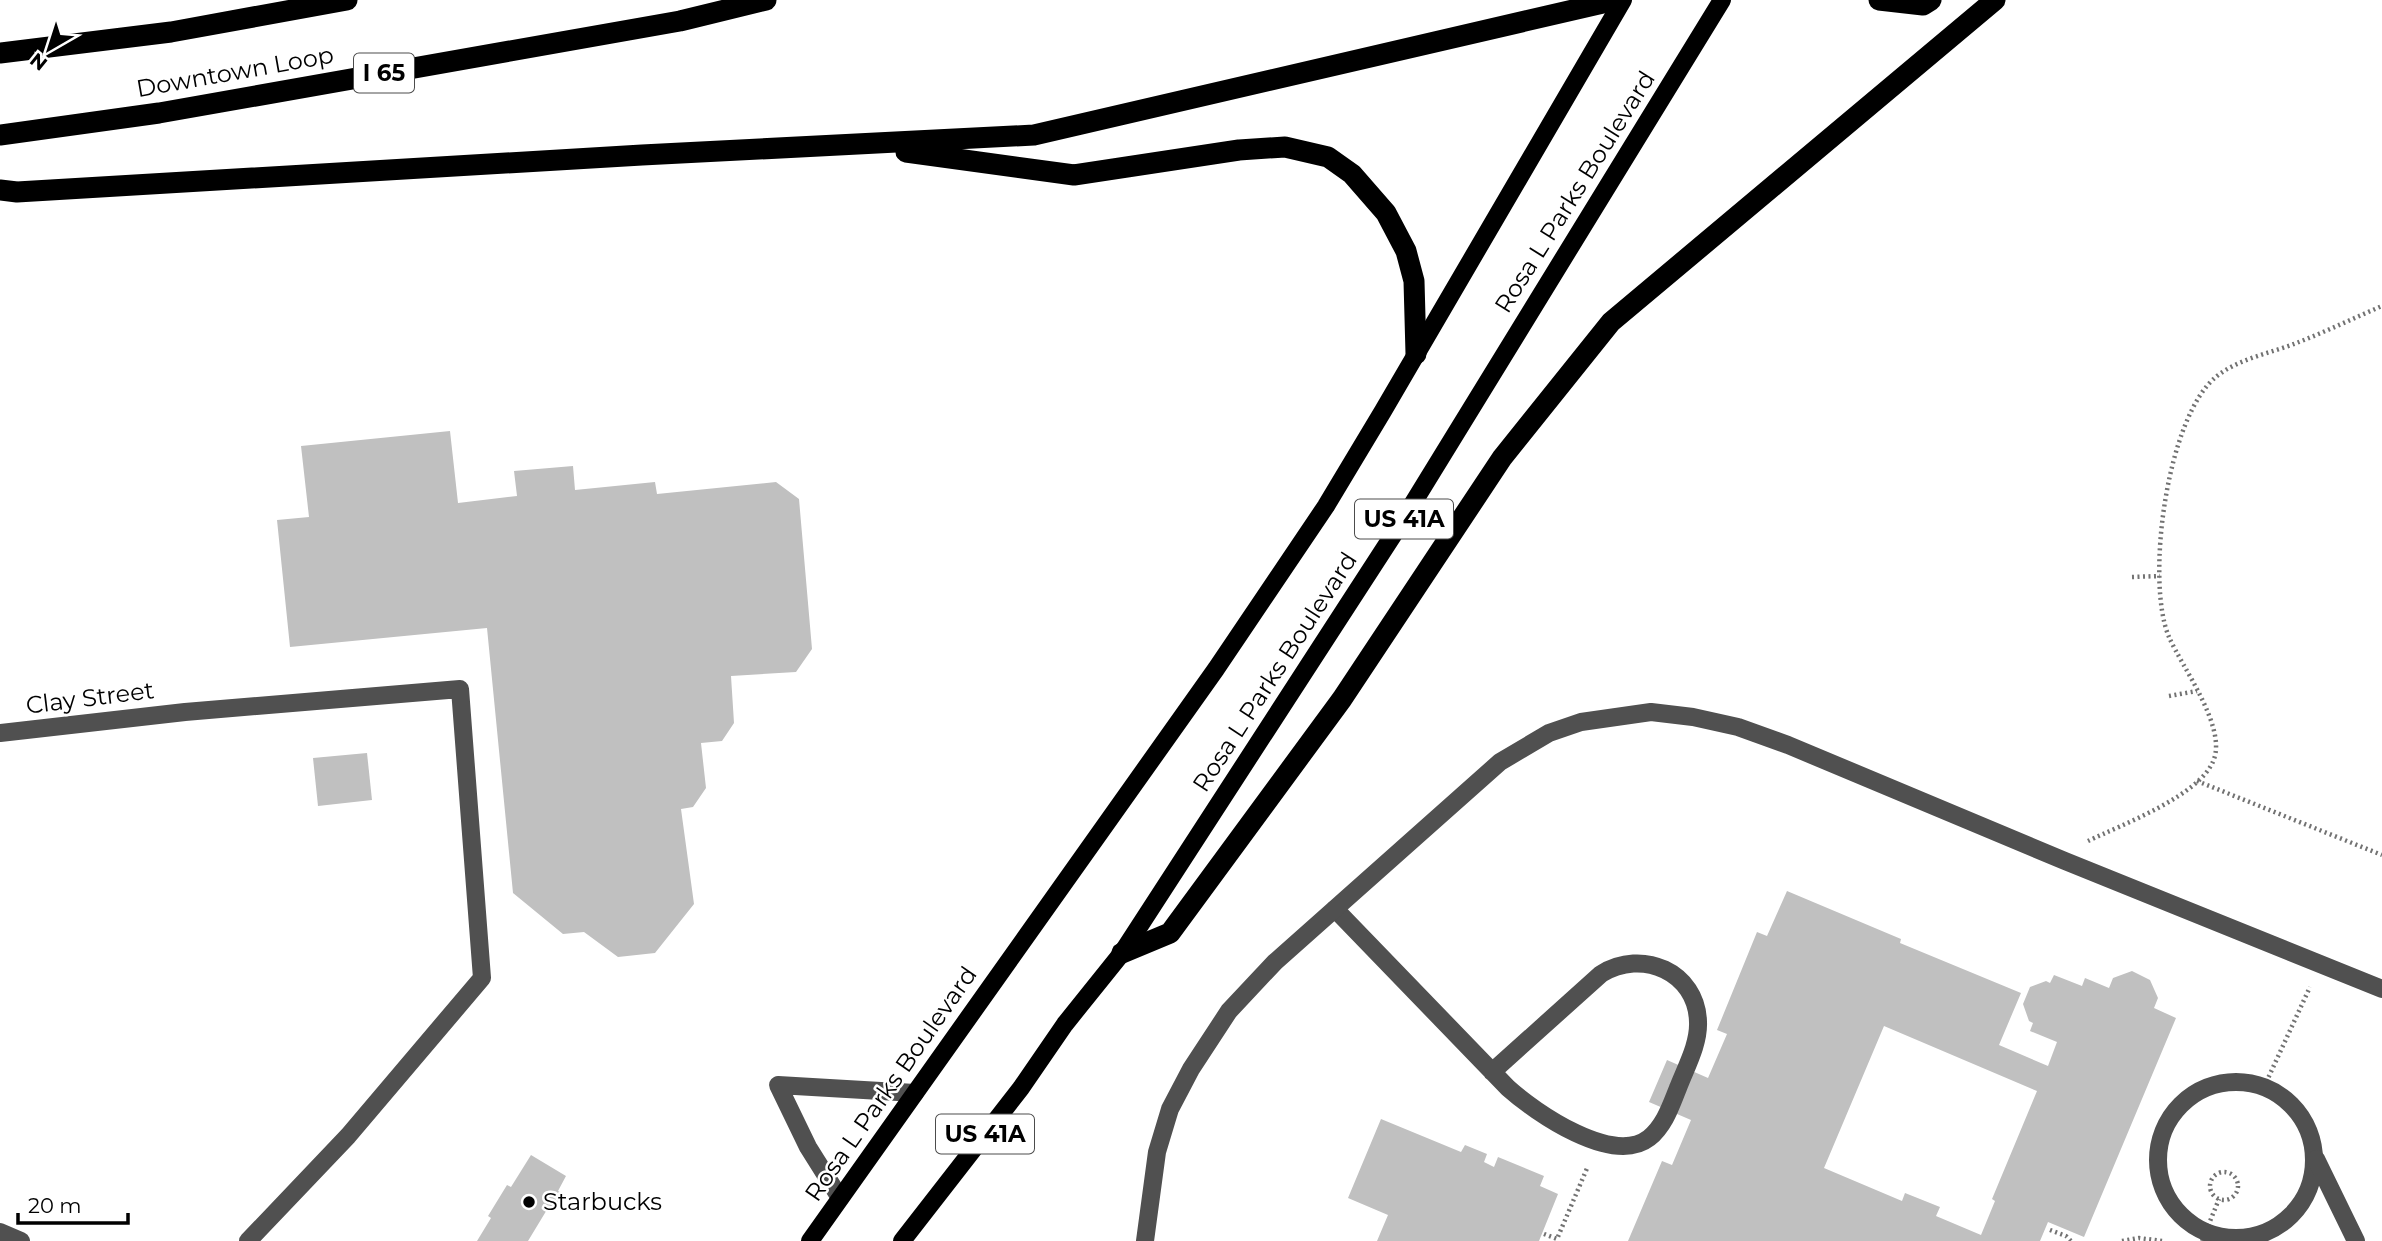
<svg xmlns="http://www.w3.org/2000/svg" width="2382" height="1241" font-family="Montserrat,sans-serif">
	<rect width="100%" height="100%" fill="#fff"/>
	<g fill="#c0c0c0" fill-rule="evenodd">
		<path d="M450,431L458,503L517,496L514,471L573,466L575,490L655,482L657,494L776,482L799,499L812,649L796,672L731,676L734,723L722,741L701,743L706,788L693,807L681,809L694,904L655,953L618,957L584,932L563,934L513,893L487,628L290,647L277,520L309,517L301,446Z"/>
		<path d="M367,753L372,800L318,806L313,758Z"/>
		<path d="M1787,891L1901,939L1900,943L2021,993L1999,1045L2048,1066L2057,1042L2030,1031L2033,1023L2029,1021L2023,1004L2030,987L2046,981L2050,983L2054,975L2082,986L2085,978L2109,988L2113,978L2132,971L2150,980L2158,998L2154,1008L2176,1018L2084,1237L2048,1222L2040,1241H1628L1662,1161L1672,1165L1691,1120L1649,1102L1667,1060L1708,1078L1727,1034L1717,1030L1757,932L1767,936ZM1884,1026L2037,1091L1992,1199L1995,1201L1981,1235L1936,1216L1940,1207L1905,1193L1902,1201L1824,1168Z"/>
		<path d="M1381,1119L1461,1152L1465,1145L1487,1154L1484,1162L1494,1167L1498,1157L1544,1176L1540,1186L1558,1194L1539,1241H1377L1388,1215L1348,1198Z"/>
		<path d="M531,1155L566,1176L558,1191L565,1195L554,1212L548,1208L528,1241H477L491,1218L488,1216L507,1185L511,1187Z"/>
	</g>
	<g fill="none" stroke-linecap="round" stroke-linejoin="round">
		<g stroke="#727272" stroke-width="4.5" stroke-dasharray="2 3.5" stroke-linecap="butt">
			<path d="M2132,577L2160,576"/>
			<path d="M2169,696L2197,691"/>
			<path d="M2197,781L2382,855"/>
			<path d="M2088,841C2121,825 2202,795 2214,759C2226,726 2182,667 2169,637C2145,581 2167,415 2217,376C2240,358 2272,353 2299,342C2327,331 2354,318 2382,306"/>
			<path d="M2264,1087L2310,987"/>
			<circle cx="2224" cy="1186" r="14"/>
			<path d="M2050,1230L2066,1236L2071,1241"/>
			<path d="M1544,1234L1557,1239L1588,1166"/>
			<path d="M2122,1241L2139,1238L2162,1241"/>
			<path d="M2202,1241L2219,1199"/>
		</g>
		<g stroke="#505050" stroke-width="18">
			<path d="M0,733L185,712L460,689L482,978L348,1136L248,1241"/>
			<path d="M1335,909L1508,1088C1536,1113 1613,1166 1649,1138C1665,1125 1671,1105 1678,1088C1686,1067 1699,1044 1698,1022C1697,972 1642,948 1601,974L1492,1072"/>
			<circle cx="2236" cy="1160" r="78"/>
			<path d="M2316,1159L2356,1241"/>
			<path d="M840,1198L808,1147L778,1085L915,1093"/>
			<path d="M0,1232L21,1241"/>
			<path d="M1145,1241L1157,1152L1170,1109L1191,1069L1229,1011L1275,962L1500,762L1549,733L1581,722L1651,712L1693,717L1738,727L1788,745L2065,861L2382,989"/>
		</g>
		<g stroke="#000" stroke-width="18">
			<path d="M810,1241L1216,669L1326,506L1383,411L1623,0"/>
			<path d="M902,1241L1021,1088L1065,1024L1122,953L1399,526L1722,0"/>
		</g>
		<g stroke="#000" stroke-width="21">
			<path d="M1879,0L1923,5L1931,0"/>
			<path d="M0,53L171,32L347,0"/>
			<path d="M0,135L159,113L680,21L766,0"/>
			<path d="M906,152L1074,175L1239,150L1285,147L1328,157L1352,174L1386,213L1406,251L1414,281L1416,354"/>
			<path d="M0,190L17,192L642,155L1034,135L1616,0"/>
			<path d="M1122,953L1170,933L1342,699L1502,458L1611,322L1995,0"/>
		</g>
	</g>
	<circle fill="#000" stroke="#fff" stroke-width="2.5" cx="529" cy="1202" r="7"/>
	<g text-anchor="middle" stroke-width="5" stroke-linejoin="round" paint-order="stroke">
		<g fill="#fff" stroke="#4c4c4c" stroke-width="2">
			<rect x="354" y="53.5" width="60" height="39" rx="5"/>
			<rect x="1355" y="499.5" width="98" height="39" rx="5"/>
			<rect x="936" y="1114.5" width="98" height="39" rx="5"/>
		</g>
		<g font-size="23" font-weight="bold" fill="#000">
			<text x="384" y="81">I 65</text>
			<text x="1404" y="527">US 41A</text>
			<text x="985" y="1142">US 41A</text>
		</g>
		<g font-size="24" fill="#000" stroke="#fff">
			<text transform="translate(235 72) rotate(-10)" y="8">Downtown Loop</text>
			<text transform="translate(1575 192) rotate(-58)" y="8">Rosa L Parks Boulevard</text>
			<text transform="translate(1275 672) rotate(-57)" y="8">Rosa L Parks Boulevard</text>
			<text transform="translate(90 698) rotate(-7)" y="8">Clay Street</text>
			<text transform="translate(891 1084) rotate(-55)" y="8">Rosa L Parks Boulevard</text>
		</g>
		<g font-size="24" fill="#000" stroke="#fff" text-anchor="start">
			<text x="543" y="1210">Starbucks</text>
		</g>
	</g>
	<g transform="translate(49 49) rotate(219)" stroke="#ffffff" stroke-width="5" paint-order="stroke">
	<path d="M0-5L12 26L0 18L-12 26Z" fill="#000000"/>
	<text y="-10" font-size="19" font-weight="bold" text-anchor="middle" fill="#000000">N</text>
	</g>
	<path d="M18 1213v10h110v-10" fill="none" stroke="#000000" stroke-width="3.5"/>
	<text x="28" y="1213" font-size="21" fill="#000000" stroke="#ffffff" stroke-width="5" paint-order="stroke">20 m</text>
</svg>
